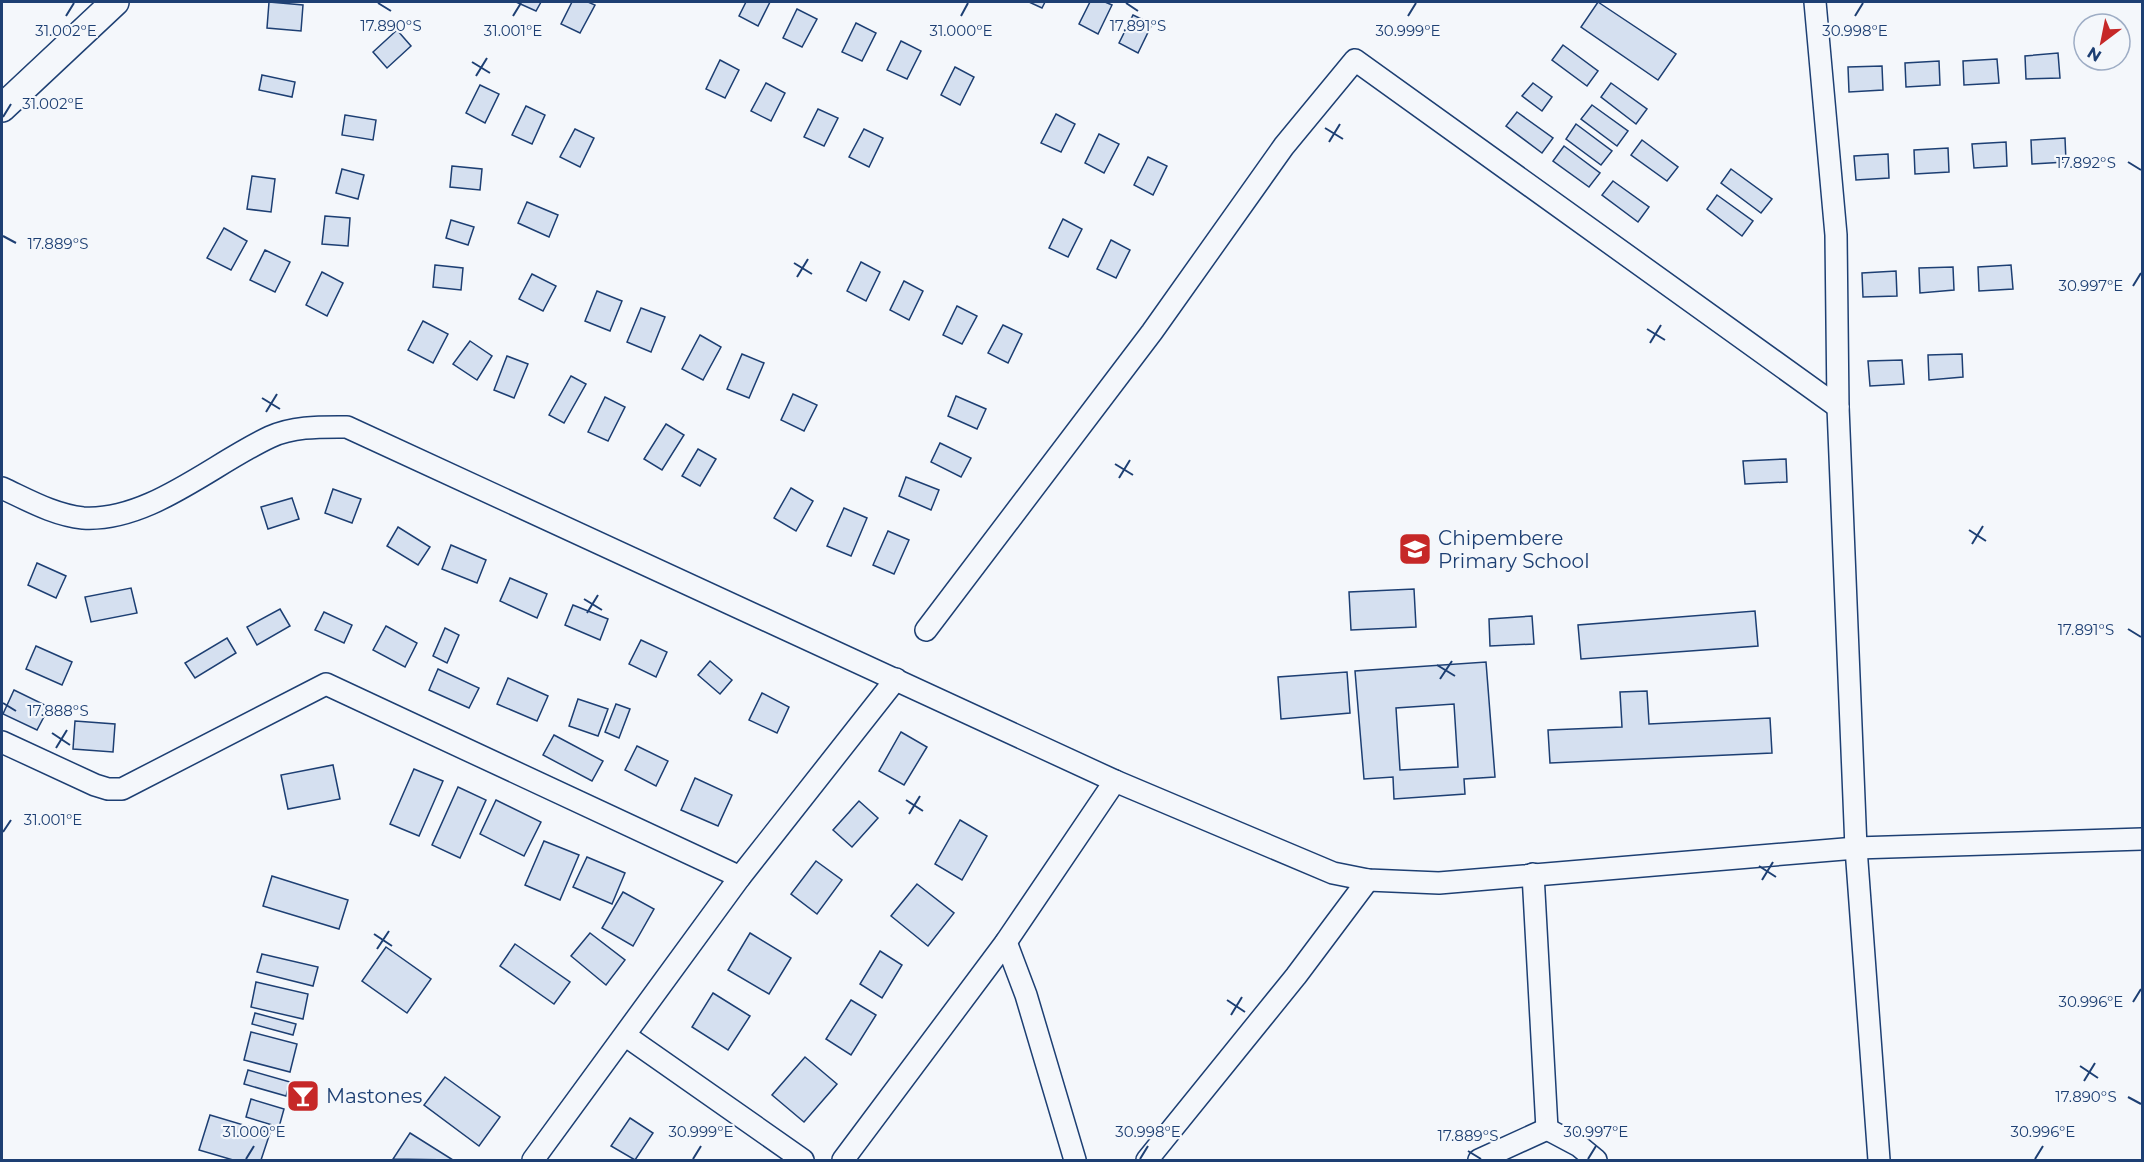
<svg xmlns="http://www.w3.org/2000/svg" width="2144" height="1162" font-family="Montserrat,sans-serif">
	<rect width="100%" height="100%" fill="#f4f7fb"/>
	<g fill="#d5e0f0" stroke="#1d3f73" stroke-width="1.5" fill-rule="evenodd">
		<path d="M269,2L303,5L301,31L267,28Z"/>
		<path d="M516,2H541L536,11Z"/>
		<path d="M572,2H588L595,5L580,33L561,24Z"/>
		<path d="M746,2H770L758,26L739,16Z"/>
		<path d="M1029,2H1045L1042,8Z"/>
		<path d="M1090,2H1105L1112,5L1098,34L1079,24Z"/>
		<path d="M1598,2L1676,54L1658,80L1581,27Z"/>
		<path d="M797,9L817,19L802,47L783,38Z"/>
		<path d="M1133,15L1152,24L1138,53L1119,43Z"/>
		<path d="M856,23L876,33L862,61L842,52Z"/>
		<path d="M397,30L411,46L387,68L373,52Z"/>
		<path d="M901,41L921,51L907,79L887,70Z"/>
		<path d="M1563,45L1598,71L1587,86L1552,60Z"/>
		<path d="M2058,53L2060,78L2026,79L2025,56Z"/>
		<path d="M1997,59L1999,83L1964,85L1963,61Z"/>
		<path d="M720,60L739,70L725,98L706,89Z"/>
		<path d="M1939,61L1940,85L1906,87L1905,63Z"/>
		<path d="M1882,66L1883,90L1849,92L1848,67Z"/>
		<path d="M955,67L974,77L960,105L941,95Z"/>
		<path d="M262,75L295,82L292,97L259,90Z"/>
		<path d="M766,83L785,93L771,121L751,111Z"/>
		<path d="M1533,83L1552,97L1542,111L1522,96Z"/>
		<path d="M1611,83L1647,109L1636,124L1601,97Z"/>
		<path d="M480,85L499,94L485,123L466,113Z"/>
		<path d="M1592,105L1628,131L1617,146L1581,119Z"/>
		<path d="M526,106L545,115L532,144L512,135Z"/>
		<path d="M818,109L838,118L824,146L804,137Z"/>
		<path d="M1517,112L1553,138L1542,153L1506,126Z"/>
		<path d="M1056,114L1075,124L1061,152L1041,143Z"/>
		<path d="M345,115L376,120L373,140L342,135Z"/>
		<path d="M1576,124L1612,151L1601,165L1566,139Z"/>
		<path d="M575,129L594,138L580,167L560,157Z"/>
		<path d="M864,129L883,138L869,167L849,157Z"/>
		<path d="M1099,134L1119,144L1104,173L1085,163Z"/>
		<path d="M2065,138L2066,162L2032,164L2031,140Z"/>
		<path d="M1642,140L1678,167L1667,181L1631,155Z"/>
		<path d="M2006,142L2007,166L1974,168L1972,144Z"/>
		<path d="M1564,146L1600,173L1589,187L1553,161Z"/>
		<path d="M1948,148L1949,172L1915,174L1914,150Z"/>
		<path d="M1888,154L1889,178L1856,180L1854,156Z"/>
		<path d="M1148,157L1167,166L1153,195L1134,185Z"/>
		<path d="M452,166L482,169L480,190L450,187Z"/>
		<path d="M342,169L364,175L358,199L336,193Z"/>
		<path d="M1731,169L1772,199L1761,213L1721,183Z"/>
		<path d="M252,176L275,179L271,212L247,209Z"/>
		<path d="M1613,181L1649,207L1638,222L1602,195Z"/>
		<path d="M1717,195L1753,221L1742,236L1707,209Z"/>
		<path d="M527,202L558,215L549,237L518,223Z"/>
		<path d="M325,216L350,218L348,246L322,244Z"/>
		<path d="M1063,219L1082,229L1068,257L1049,248Z"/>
		<path d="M451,220L474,227L468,245L446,238Z"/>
		<path d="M224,228L247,241L231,270L207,258Z"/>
		<path d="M1111,240L1130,250L1116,278L1097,269Z"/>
		<path d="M265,250L290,262L275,292L250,280Z"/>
		<path d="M861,262L880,272L866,301L847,291Z"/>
		<path d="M435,265L463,268L461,290L433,287Z"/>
		<path d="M2011,265L2013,289L1979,291L1978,267Z"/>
		<path d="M1953,267L1954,290L1920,293L1919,268Z"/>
		<path d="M1896,271L1897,296L1863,297L1862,273Z"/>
		<path d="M322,272L343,283L327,316L306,305Z"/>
		<path d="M532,274L556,286L543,311L519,299Z"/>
		<path d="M904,281L923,291L909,320L890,310Z"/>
		<path d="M597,291L622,301L610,331L585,321Z"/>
		<path d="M957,306L977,316L962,344L943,335Z"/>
		<path d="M641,308L665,317L651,352L627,342Z"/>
		<path d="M423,321L448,334L433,363L408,350Z"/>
		<path d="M1003,325L1022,334L1008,363L988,353Z"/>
		<path d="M700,335L721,347L703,380L682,369Z"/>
		<path d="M470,341L492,356L477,380L453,364Z"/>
		<path d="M742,354L764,363L749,398L727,389Z"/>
		<path d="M1962,354L1963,377L1929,380L1928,355Z"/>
		<path d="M507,356L528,364L514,398L494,390Z"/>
		<path d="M1902,360L1904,384L1870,386L1868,361Z"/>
		<path d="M571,376L586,384L564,423L549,415Z"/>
		<path d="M793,394L817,405L804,431L781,420Z"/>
		<path d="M956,396L986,409L977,429L948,416Z"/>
		<path d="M605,397L625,407L608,441L588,432Z"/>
		<path d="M666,424L684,435L662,470L644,459Z"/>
		<path d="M940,443L971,458L961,477L931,462Z"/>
		<path d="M698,449L716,459L700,486L682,476Z"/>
		<path d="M1786,459L1787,482L1745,484L1743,461Z"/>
		<path d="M906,477L939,490L931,510L899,496Z"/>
		<path d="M791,488L813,501L796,531L774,518Z"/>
		<path d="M333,489L361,499L352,523L325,513Z"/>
		<path d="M292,498L299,519L268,529L261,507Z"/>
		<path d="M844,508L867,518L851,556L827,546Z"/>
		<path d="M398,527L430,547L418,565L387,546Z"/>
		<path d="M888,531L909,540L894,574L873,565Z"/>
		<path d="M451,545L486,560L477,583L442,569Z"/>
		<path d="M37,563L66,576L56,598L28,585Z"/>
		<path d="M510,578L547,594L537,618L500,601Z"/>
		<path d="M131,588L137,613L91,622L85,597Z"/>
		<path d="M1414,589L1416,627L1351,630L1349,592Z"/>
		<path d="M573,605L608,619L600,640L565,625Z"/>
		<path d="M280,609L290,626L257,645L247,627Z"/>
		<path d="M1755,611L1758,646L1581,659L1578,625Z"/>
		<path d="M324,612L352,625L344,643L315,630Z"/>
		<path d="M1532,616L1534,644L1490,646L1489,619Z"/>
		<path d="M386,626L417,643L405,667L373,650Z"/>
		<path d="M445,628L459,635L447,663L433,656Z"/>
		<path d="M227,638L236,653L195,678L185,663Z"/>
		<path d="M641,640L667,652L656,677L629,664Z"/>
		<path d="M36,646L72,662L62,685L26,669Z"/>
		<path d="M710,661L732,680L720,694L698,675Z"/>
		<path d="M1486,662L1495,777L1464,779L1465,794L1394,799L1393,777L1364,779L1355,671ZM1454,704L1458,767L1400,770L1396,708Z"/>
		<path d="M438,669L479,688L469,708L429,690Z"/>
		<path d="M1347,672L1350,713L1281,719L1278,677Z"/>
		<path d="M508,678L548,696L537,721L497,704Z"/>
		<path d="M14,690L49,707L37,730L3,714Z"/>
		<path d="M1647,691L1649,724L1770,718L1772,753L1550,763L1548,730L1622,727L1620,692Z"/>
		<path d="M762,693L789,707L777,733L749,720Z"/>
		<path d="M578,699L608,709L598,736L569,726Z"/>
		<path d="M616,704L630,709L619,738L605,732Z"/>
		<path d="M75,721L115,724L113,752L73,749Z"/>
		<path d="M901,732L927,747L904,785L879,771Z"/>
		<path d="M554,735L603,761L592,781L543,755Z"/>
		<path d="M637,746L668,761L656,786L625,770Z"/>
		<path d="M333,765L340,799L288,809L281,775Z"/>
		<path d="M414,769L443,781L419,836L390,824Z"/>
		<path d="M695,778L732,795L718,826L681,810Z"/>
		<path d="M458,787L486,800L460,858L432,845Z"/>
		<path d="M496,800L541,822L524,856L480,834Z"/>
		<path d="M859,801L878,818L852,847L833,830Z"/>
		<path d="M960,820L987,836L962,880L935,864Z"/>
		<path d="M544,841L579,855L560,900L525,885Z"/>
		<path d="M587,857L625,873L612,904L573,887Z"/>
		<path d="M816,861L842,880L817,914L791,894Z"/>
		<path d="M272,876L348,900L339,929L263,906Z"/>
		<path d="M917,884L954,913L928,946L891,916Z"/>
		<path d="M623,892L654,909L633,946L602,928Z"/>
		<path d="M590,933L625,960L606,985L571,956Z"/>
		<path d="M750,933L791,958L769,994L728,970Z"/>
		<path d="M515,944L570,982L554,1004L500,966Z"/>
		<path d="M386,947L431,979L407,1013L362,981Z"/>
		<path d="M880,951L902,965L882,998L860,984Z"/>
		<path d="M262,954L318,967L313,986L257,972Z"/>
		<path d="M256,982L308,994L303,1019L251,1007Z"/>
		<path d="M713,993L750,1016L728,1050L692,1027Z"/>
		<path d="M851,1000L876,1015L851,1055L826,1039Z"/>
		<path d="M255,1013L296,1024L293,1035L252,1024Z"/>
		<path d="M251,1032L297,1044L290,1072L244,1060Z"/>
		<path d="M805,1057L837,1084L804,1122L772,1095Z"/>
		<path d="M248,1070L290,1082L286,1096L244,1084Z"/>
		<path d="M445,1077L500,1117L479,1146L424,1105Z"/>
		<path d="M251,1099L284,1109L279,1127L246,1117Z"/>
		<path d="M210,1115L270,1133L261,1160H233L199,1150Z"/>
		<path d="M630,1118L653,1133L635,1160L611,1146Z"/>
		<path d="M410,1133L453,1160L393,1159Z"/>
	</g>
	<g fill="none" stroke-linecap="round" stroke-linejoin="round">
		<g stroke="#1d3f73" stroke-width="24">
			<g id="minor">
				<path d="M1815,2L1836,235L1838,407L1856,848L1879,1160"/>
				<path d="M2,488C28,500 54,515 83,518C149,522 212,464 270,437C294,426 321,427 347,427L1115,781L1333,873L1368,880L1439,883L1856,848L2142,839"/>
				<path d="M926,630L1152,332L1284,146L1355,60L1838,407"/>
				<path d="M2,742L95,785L108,789H122L326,684L740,877"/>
				<path d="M1533,874L1547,1129"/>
				<path d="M1006,942L1026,995L1075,1160"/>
				<path d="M626,1036L803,1160"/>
				<path d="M1547,1129L1579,1146L1596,1160"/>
				<path d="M533,1160L740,877L896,679"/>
				<path d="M843,1160L1006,942L1115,781"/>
				<path d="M1147,1160L1296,976L1368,880"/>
				<path d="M1479,1160L1547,1129"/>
			</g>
		</g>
		<g stroke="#1d3f73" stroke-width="30">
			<path id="tertiary" d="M2,108L115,2"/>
		</g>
		<use href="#minor" stroke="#f4f7fb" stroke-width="21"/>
		<use href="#tertiary" stroke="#f4f7fb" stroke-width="27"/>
	</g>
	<path fill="none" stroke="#1d3f73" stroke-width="2" d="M378,3L391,11M1126,3L1138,11M66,16L74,3M513,16L521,3M961,16L968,3M1408,16L1416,3M1855,16L1863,3M472,62L490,73M476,76L487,58M3,117L11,104M1325,128L1343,139M1329,142L1340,124M2128,162L2141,170M3,236L16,243M794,263L812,274M797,277L808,259M2133,286L2141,273M1647,329L1665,340M1650,343L1661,325M262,398L280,409M266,412L277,394M1115,464L1133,475M1119,478L1130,460M1969,530L1986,541M1972,544L1983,526M584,599L602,610M587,613L598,595M2128,629L2141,637M1437,665L1455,676M1440,679L1452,661M3,703L16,711M52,733L70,745M56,748L67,730M906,800L923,811M909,814L920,796M3,832L11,820M1759,866L1776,877M1762,880L1773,862M374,934L392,946M377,949L389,931M1227,1000L1245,1012M2133,1002L2141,989M1231,1015L1242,997M2080,1066L2098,1078M2084,1081L2095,1063M2128,1097L2141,1104M1468,1151L1481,1159M246,1159L254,1146M693,1159L701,1146M1140,1159L1148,1146M1588,1159L1596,1146M2035,1159L2043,1146"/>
	<defs>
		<g id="school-square" transform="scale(1.725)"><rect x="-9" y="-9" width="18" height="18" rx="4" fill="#c62828" stroke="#f4f7fb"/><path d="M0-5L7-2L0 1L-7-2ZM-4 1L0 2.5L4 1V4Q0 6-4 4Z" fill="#fff"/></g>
		<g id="bar-square" transform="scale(1.725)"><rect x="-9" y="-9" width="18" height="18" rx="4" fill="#c62828" stroke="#f4f7fb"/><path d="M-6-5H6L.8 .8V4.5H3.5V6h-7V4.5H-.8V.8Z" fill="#fff"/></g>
	</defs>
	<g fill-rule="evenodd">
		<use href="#school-square" x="1415" y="549"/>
		<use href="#bar-square" x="303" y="1096"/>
	</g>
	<g text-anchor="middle" stroke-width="4.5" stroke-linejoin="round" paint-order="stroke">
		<g font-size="20" fill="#1d3f73" stroke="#f4f7fb" text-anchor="start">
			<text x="1438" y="545">Chipembere<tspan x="1438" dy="23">Primary School</tspan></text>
			<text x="326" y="1103">Mastones</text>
		</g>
	</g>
	<g font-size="15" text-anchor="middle" fill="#1d3f73" stroke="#f4f7fb" stroke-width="4.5" stroke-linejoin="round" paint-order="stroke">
		<text x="1138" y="31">17.891°S</text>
		<text x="391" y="31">17.890°S</text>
		<text x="66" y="36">31.002°E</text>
		<text x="513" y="36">31.001°E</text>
		<text x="961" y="36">31.000°E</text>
		<text x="1408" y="36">30.999°E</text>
		<text x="1855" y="36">30.998°E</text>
		<text x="53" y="109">31.002°E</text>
		<text x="2086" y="168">17.892°S</text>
		<text x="58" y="249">17.889°S</text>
		<text x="2091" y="291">30.997°E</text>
		<text x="2086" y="635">17.891°S</text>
		<text x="58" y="716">17.888°S</text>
		<text x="53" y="825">31.001°E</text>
		<text x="2091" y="1007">30.996°E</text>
		<text x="2086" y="1102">17.890°S</text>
		<text x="254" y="1137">31.000°E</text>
		<text x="701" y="1137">30.999°E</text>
		<text x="1148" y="1137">30.998°E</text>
		<text x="1596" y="1137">30.997°E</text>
		<text x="2043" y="1137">30.996°E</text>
		<text x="1468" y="1141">17.889°S</text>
	</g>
	<rect width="2144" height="1162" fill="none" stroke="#1d3f73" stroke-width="6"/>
	<g transform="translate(2102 42) rotate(212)"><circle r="28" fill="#f4f7fb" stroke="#9eadc5" stroke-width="1.5"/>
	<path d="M0-4.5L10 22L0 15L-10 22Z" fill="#c62828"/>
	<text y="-9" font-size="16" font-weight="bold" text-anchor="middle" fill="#1d3f73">N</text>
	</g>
</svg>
